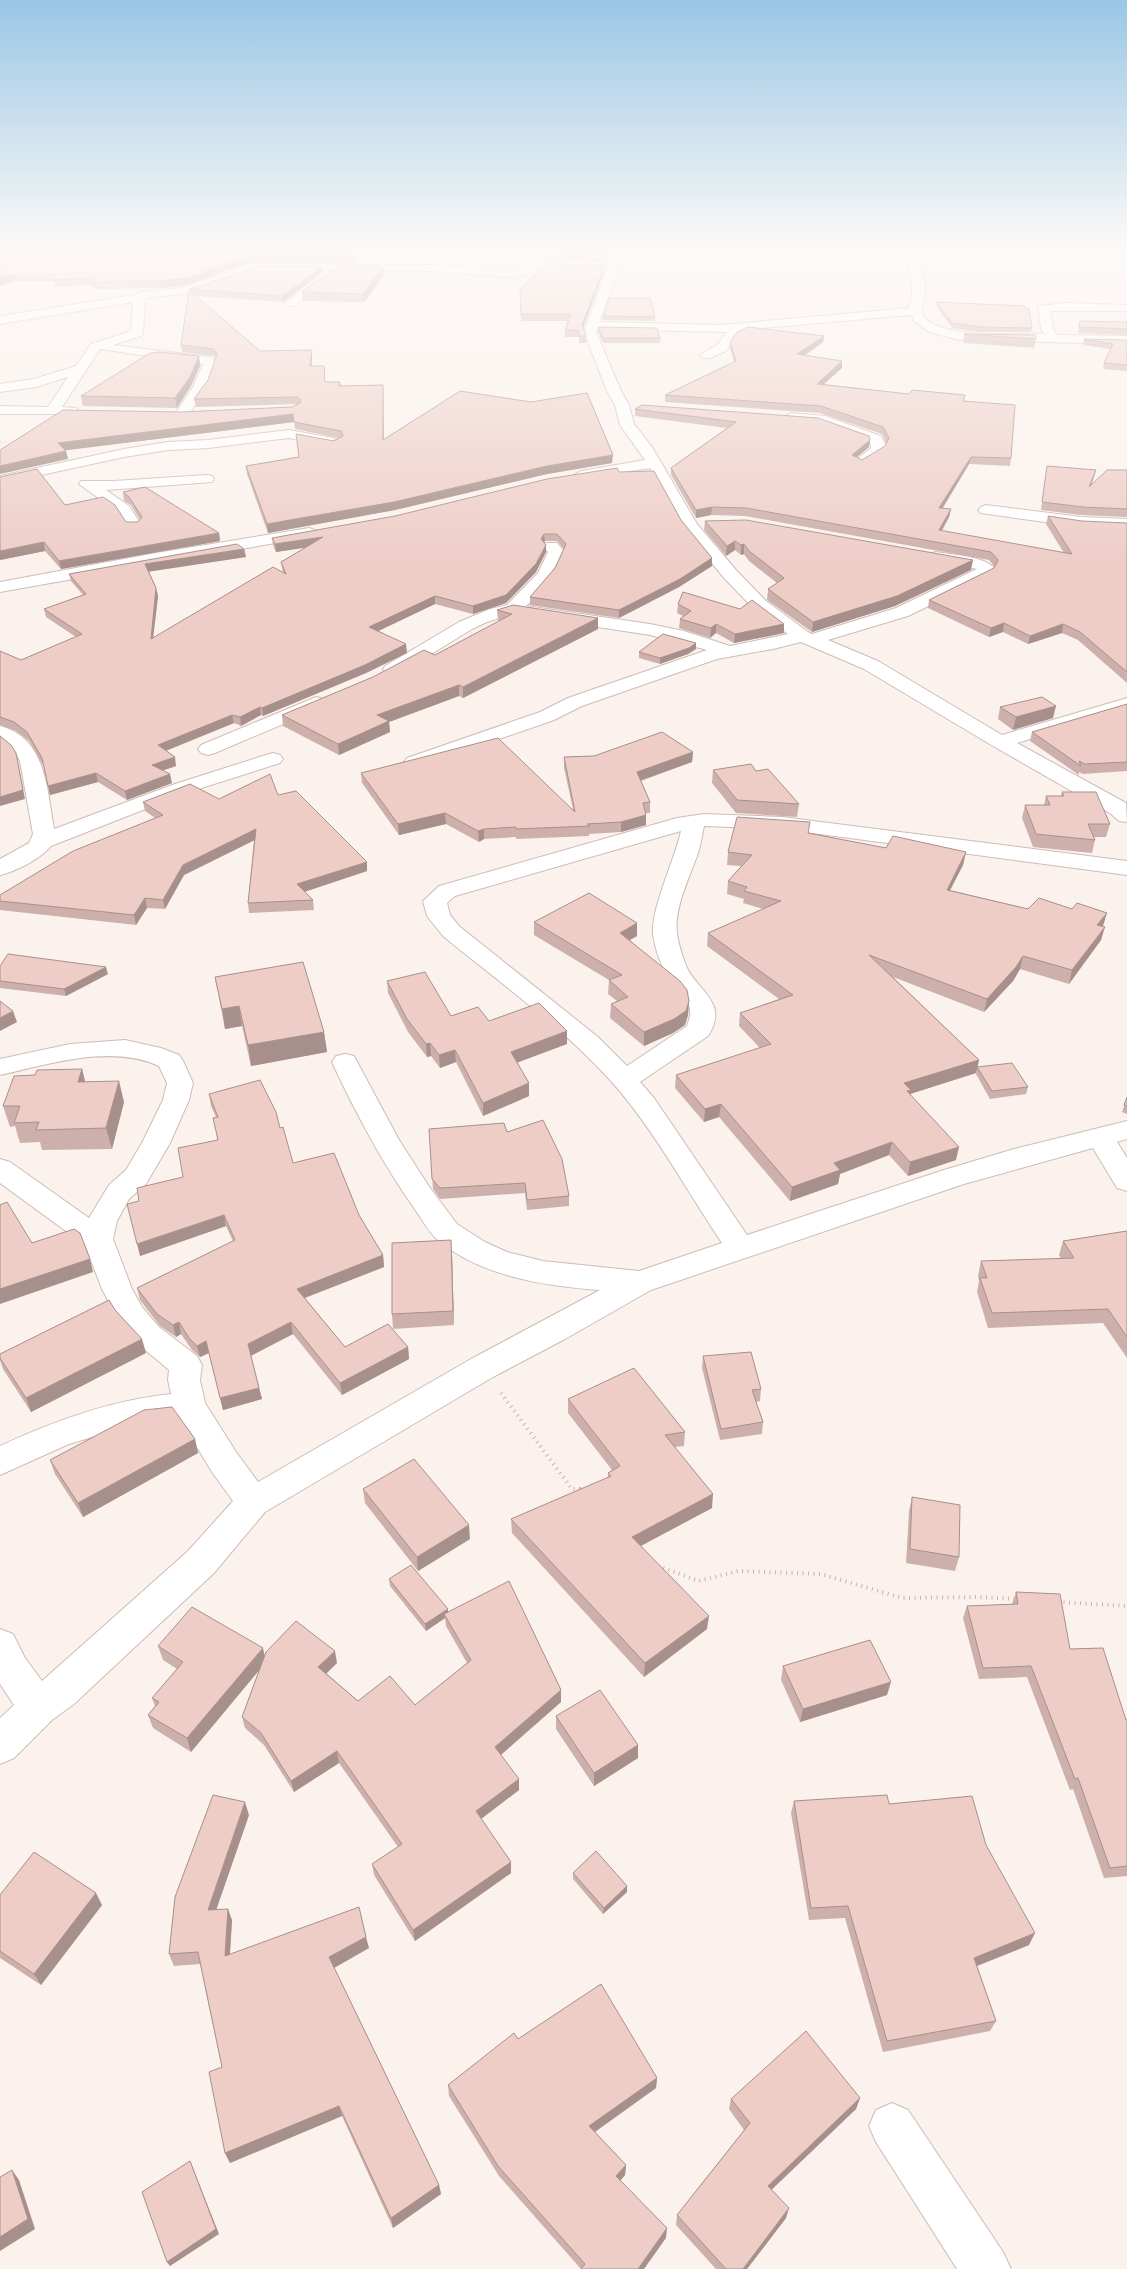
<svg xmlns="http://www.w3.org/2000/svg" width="1127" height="2269" font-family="Rubik,sans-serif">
	<rect width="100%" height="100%" fill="#fbf2ed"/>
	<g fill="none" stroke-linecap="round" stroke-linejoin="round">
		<g stroke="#cfbbb5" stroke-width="2">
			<g id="street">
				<path d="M616,245H626L600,322L722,325L909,308C917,286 908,267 901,245H911C917,261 927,279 925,297C924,303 919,308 923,315C935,339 1019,334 1044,334L1041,328L1038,308L1040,306L1064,303L1127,305V311H1050L1053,328L1056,335L1127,336V344L960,340L929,332L914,321L911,315L752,329L735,337L726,351L710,358H702L700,355L717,345L727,332L597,329L596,332L621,391L629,405L634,424L652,447L697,524L736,570L766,601L808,632L812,634L896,608L977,569L930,560L928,557L930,554L936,552C952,555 986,556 995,569L992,575L908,616L828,640L878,661L1002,735L1127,698V710L1017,743L1126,803L1127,822L1119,821L1110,813L993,746L864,669L801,642L773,649L717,659L582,706L554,720L421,766L414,768L407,766L404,762L407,758L540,712L568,698L707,650L650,635L513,614L487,622L472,629L399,674L392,676L385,674L383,670L385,666L459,622L490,609L507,605L538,573L548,552L543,546L545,543H557L564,551C558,574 543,590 526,606L650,624L684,631L730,646L788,634L754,609L724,578L682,526L650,468L581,479L574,475L581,471L645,460L620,425L615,405L607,391L584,332Z"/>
				<path d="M537,261L583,262L588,265L583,268L539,267L525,275L506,277L433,271L259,270L190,293L145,298L143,333L141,336L113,345L210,357L216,361L207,387L187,417H177L175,414L193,387L203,364L100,349L62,407L76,408L78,411L76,414H0V406L48,407L68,377L36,387L0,392V384L34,379L76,366L91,344L131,331L133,302L0,324V316L134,295L140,292L188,287L243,267L259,264L433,265L506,271L519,270Z"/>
				<path d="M331,271L335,272L336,274L335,276L294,306H286L284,304L286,302Z"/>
				<path d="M791,413L825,416L881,436L886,446C881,456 867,468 855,465L853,462L871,448L870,442L818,423L786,420L784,417Z"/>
				<path d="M289,430L333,438L340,442L333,446L289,438L208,448L168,450L124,457L0,484V476L124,449L168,442L208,440Z"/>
				<path d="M207,475L212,476L214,479L212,482L106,490L129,506L142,526L140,529H128L118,512L79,484L81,481H114Z"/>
				<path d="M986,505L1081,517L1127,519V529L1081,527L981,513L978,510L981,507Z"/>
				<path d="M309,528L315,530L317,533L315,536L0,592V582L156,553Z"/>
				<path d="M316,697L323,699L326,703L323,707L215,753L208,755L201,753L198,749L201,745Z"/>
				<path d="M0,726C47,738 47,791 54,829L175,784L266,755L273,753L280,755L283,759L280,763L189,792L51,846C40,859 17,871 0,875V859L29,843L33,834L20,761L15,752L0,740Z"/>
				<path d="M704,814L782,817L1127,861V875L782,829L704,826C702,835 701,844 698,853C690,877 674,907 677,933C678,943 682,954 685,963C694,990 731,1001 708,1036L640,1082L654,1098L747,1235L944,1170L1014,1149L1127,1121V1139L1117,1142L1127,1158V1191L1117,1188L1093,1148L964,1184L651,1290L565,1339L493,1377L265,1512L214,1573L74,1704L52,1720L14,1758L0,1764V1718L14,1705L0,1684V1629L13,1634L25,1658L42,1681L188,1551L233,1501L212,1472L180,1419L139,1423L69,1444L0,1475V1446C54,1421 111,1400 171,1394L168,1380L169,1370L137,1343L120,1323L102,1289L85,1245L0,1183V1159L10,1162L89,1218L109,1185L126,1170L142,1143L163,1100L167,1083L159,1066C111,1044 50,1064 0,1075V1059L70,1044L125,1040L161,1048L179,1055L183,1061L193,1083L189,1100L170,1143L146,1184L129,1199L117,1221L113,1239L132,1289L142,1307L159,1327L197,1356L202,1365L200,1380L205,1403L236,1452L258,1482L471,1359L600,1290C547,1286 482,1277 439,1241C429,1233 423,1221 416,1211C383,1164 356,1114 332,1062L336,1056L345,1054L354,1056L399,1140L430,1188L457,1224L485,1242L507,1252L543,1261L639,1271L722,1243C687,1191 652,1126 610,1080C561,1026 499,982 443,936L427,916L423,901L439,886L677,818ZM681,831C675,859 651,908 653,934C655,951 662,968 672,983C678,992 690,1000 690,1011C691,1016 688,1022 687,1026L627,1066L598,1037L459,926L450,915L447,903L455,896Z"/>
				<path d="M892,2103L908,2110L1003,2252L1011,2269H957L876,2142L869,2126L876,2110Z"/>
			</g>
		</g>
		<path stroke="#d4afa9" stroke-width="2" stroke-dasharray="0.5 2" stroke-linecap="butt" d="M0,442H6"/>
		<g stroke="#d4afa9" stroke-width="4" stroke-dasharray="1 4.5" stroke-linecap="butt">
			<path d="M501,1393L572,1489H580L582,1492"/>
			<path d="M658,1566L699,1581L738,1571L821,1574L902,1598L977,1597L1017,1599"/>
			<path d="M1058,1602L1127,1606"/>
		</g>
		<use href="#street" fill="#fff" fill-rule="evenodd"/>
	</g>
	<g fill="#cdb0ab">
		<path d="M0,245H171V254L355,256V263L259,262L242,265L188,285L160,288L94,289L93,285L55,287L54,281H15Z"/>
		<path d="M606,245L607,262L556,260V256Z"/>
		<path d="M383,267L384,275L364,302L303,301L302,292Z"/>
		<path d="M604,272L583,328L586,336V343H579V337H565V330L569,321H521L520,290Z"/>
		<path d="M322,273L283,302L196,296L260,351L312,357L311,366L325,382H340L341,386L383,385L384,439L612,463L547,474L395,510L268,533L247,474L246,466L299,457L338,438L295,429L294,422L65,450L68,459L0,450L181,412L292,407L298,404L196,407L194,399L208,380L216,358L214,356L182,352L181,345L190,289Z"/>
		<path d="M609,298L655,317V321L603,320V316Z"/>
		<path d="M936,302L1026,309L1032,328L1031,332H979L952,328L936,306Z"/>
		<path d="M1080,321L1127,322V335L1078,333Z"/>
		<path d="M598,327L660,338V343H603L598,332Z"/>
		<path d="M964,334L1036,339L1034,348L963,343Z"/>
		<path d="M824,336L823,342L805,355L842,361V368L824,384L909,394L965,395L964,401L1011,458L1010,466L969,464L943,508L951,509L949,517L942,531L1064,553L1046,524L1048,516L1082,521L1127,523V683L1078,640L1062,633L1028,644L1003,632L989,637L928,608L929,600L994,568L995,567L989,560L745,516L711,515L696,518L671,475V468L727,428L635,416V409L818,418L869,447L857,457L862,460L885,446L886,443L882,434L820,413L665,402V395L734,362L730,349V342Z"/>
		<path d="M1084,339L1127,340V371L1103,369L1104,363L1110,349L1083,345Z"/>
		<path d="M199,356L200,366L191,386L177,408L83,406L81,396Z"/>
		<path d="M1047,466L1096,470L1091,485L1127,470V517L1081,515L1041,510Z"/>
		<path d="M619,472L681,520L712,558V566L679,587L619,618L530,605V597L555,568L564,549L557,541H545L544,542L546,545V552L536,572L506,603L473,614L435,604L378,631L407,653L366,673L263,716L261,715L241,726L234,723L166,751L176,766L162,770L172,783L127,800L98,782L50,795L44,767L29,741L16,731L0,725V651L21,660L76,637L46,617L44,609L83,595L71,581L69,574L244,549L246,557L149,571L156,588L158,596L153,638L283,573L281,562L306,547L276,552L273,545L272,538L395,516Z"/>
		<path d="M123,492L219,533L220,541L61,569L45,551L0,560L65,505L126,522H138L140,520L131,505L124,501Z"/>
		<path d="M705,521L971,570L895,606L812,632L767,600L768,589L777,583L749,561L744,554L741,555L735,550L726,556L704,530Z"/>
		<path d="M678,604L784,624V633L734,643L716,633L710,638L679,628L680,619L683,616L677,613Z"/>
		<path d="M497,610L598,629L463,698L459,696L389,722L390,732L339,755L283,726L282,715L435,655L500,621L498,620Z"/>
		<path d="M696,649L688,654L660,664L639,658V652Z"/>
		<path d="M1127,704V771L1083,774L1079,772V775L1030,741L1032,732Z"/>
		<path d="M1000,707L1053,718L1013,730L998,719Z"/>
		<path d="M693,752L692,762L641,781L650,802V813H646V825L621,832L589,834V836L516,839V837L484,839L479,842L446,824L399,835L362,783L361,773L573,809L564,768V757Z"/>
		<path d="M713,770L799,804L797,817L736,813L712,783Z"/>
		<path d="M1062,792L1110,824L1106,837H1094L1095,840L1092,853L1033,847L1022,818L1025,805H1044L1046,796H1061Z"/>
		<path d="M278,795L367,871L304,892L313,900L314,910L249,913L248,903L254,840L184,875L165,909L147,908L136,925L0,910V895L155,818L145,811L143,802L219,799Z"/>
		<path d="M808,833L886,848L966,852L963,865L950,890L1028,909L1103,926L1101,940L1069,984L1020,969L1013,981L984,1012L893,977L979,1060L976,1073L910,1094L956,1160L908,1176L889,1155L840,1174L838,1184L790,1201L719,1117L704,1122L675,1088L676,1075L760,1048L739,1026L740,1013L779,999L707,946L708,933L763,909L743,903L744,899L727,894L728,881L741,866L727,865L728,852Z"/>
		<path d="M534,922L637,936L630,940L689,1001L688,1015L685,1025L673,1033L644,1046L610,1018L611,1004L617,1001L608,994L609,980L534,935Z"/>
		<path d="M0,966L108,974L66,996L0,988Z"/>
		<path d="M215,977L324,1032L327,1052L251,1066L242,1026L225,1029Z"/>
		<path d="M387,981L451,1016L489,1021L567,1044L517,1062L529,1096L483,1116L456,1062L440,1068L431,1056L427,1057L408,1032L388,993Z"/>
		<path d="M977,1067L1028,1087L1026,1094L990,1099L976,1074Z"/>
		<path d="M82,1069L85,1082L124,1102L112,1149L42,1150L40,1142L20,1143L15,1126L10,1127L3,1106L35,1075Z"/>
		<path d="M209,1094L280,1128L293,1163L359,1215L383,1255L384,1267L305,1298L345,1347H408L409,1359L342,1395L293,1334L251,1356L262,1399L223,1410L209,1353L200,1357L192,1350L181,1334L176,1337L160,1326L140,1300L137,1288L233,1241L226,1226L140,1256L139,1201L183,1177L217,1140L216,1117L211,1106Z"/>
		<path d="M1127,1097V1114L1122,1112Z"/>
		<path d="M429,1129L507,1132L569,1196V1206L527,1210L525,1193L440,1199L433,1189Z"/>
		<path d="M1127,1231V1358L1103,1323L988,1328L977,1292L979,1281L978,1276L981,1261L1061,1259L1059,1255L1063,1241Z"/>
		<path d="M452,1254L454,1325L393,1329L392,1314Z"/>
		<path d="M146,1353L31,1412L3,1369L0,1360V1354Z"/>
		<path d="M703,1356L761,1389L760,1401L756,1402L763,1422L762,1434L720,1440L702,1368Z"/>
		<path d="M568,1399L685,1432L684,1446L675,1447L712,1508L641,1546L707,1629L644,1677L512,1533L511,1519L608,1478V1473L612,1470L568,1413Z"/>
		<path d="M195,1439L198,1453L83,1517L55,1474L50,1460Z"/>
		<path d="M363,1489L470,1539L418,1571L365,1503Z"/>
		<path d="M912,1497L959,1557L955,1571L906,1563L909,1511Z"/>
		<path d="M389,1579L448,1609V1612L561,1702L501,1755L519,1790L481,1819L511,1862V1873L415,1941L374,1875L372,1864L398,1847L339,1763L294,1792L264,1745L245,1728L242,1717L259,1670L191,1752L153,1728L148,1715L155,1706L152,1698L177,1669L163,1660L158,1646L264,1655L337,1663L326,1673L358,1701L415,1705L467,1663L446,1626L445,1618L426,1631L390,1586Z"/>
		<path d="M1016,1592L1070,1649L1126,1720H1127V1876L1104,1878L1073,1789L1070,1790L1027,1677L979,1679L963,1618L967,1606L1012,1604Z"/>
		<path d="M783,1666L887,1695L800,1722L781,1680Z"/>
		<path d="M556,1716L638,1745V1758L594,1786L556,1729Z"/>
		<path d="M794,1801L889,1804L986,1845L1029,1945L977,1966L996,2021L990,2031L883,2052L845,1918L809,1920L791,1813Z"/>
		<path d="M249,1815L216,1910L232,1920L230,1954L369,1948L334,1968L439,2185L441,2194L393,2228L342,2116L230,2163L225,2153L222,2067L200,1964L174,1966L169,1954Z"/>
		<path d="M573,1873L627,1892L603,1914L573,1879Z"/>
		<path d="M0,1895L102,1905L41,1985L0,1958Z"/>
		<path d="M518,2039L657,2078L656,2088L595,2132L626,2165L625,2175L620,2180L666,2238L581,2269L499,2176L449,2096L448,2085Z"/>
		<path d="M860,2098L856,2109L771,2190L786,2218L747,2269H716L676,2225L677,2215L744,2130L729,2109L731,2099Z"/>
	</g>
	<g fill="#a7908b">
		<path d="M258,255L259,262L242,265L188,285L160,288L159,281L242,258Z"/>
		<path d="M604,266V272L582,331V325Z"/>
		<path d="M322,267V273L283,302L282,296Z"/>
		<path d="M383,267L384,275L364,302L363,294Z"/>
		<path d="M14,274L15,281L0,286V278Z"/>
		<path d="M824,336L823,342L797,361V354Z"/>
		<path d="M312,350V357L311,374L310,366Z"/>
		<path d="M199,356L200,366L191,386L177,408L175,398Z"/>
		<path d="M842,361V368L816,391L817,384Z"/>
		<path d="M293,414L294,422L60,451L58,443Z"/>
		<path d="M870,440L869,447L851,462L852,455Z"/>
		<path d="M66,451L68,459L0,474V466Z"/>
		<path d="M613,455L612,463L547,474L395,510L268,533L267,524L547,466Z"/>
		<path d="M971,457L969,464L938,515L939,508Z"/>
		<path d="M1096,470L1094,477L1088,494L1089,487Z"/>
		<path d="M712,507L711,515L696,518V510Z"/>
		<path d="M951,509L949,517L937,538L939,530Z"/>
		<path d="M219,533L220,541L61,569L59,561Z"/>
		<path d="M544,534L545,541L541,546V539Z"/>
		<path d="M323,537L324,545L276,552L275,544Z"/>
		<path d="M735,541V550L726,556L727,546Z"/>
		<path d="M44,542L45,551L0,560V551Z"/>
		<path d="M744,544V554L741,555V545Z"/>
		<path d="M546,545V552L536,572L506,603L473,614V606Z"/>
		<path d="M244,549L246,557L147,572L145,564Z"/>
		<path d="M712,558V566L679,587L619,618V610Z"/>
		<path d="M973,560L971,570L895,606L812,632L813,622Z"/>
		<path d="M156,588L158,596L152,647L151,639Z"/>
		<path d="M435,596V604L370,635L369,627Z"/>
		<path d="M598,618V629L463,698V687Z"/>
		<path d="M1004,623L1003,632L989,637L991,628Z"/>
		<path d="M716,624V633L710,638L711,628Z"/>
		<path d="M784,624V633L734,643L735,634Z"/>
		<path d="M1063,624L1062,633L1028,644L1030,636Z"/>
		<path d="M696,643V649L688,654L660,664V658Z"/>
		<path d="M406,644L407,653L366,673L263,716L262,708Z"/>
		<path d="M459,685V696L389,722L390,732L339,755L338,744L377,715Z"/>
		<path d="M1056,706L1053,718L1013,730L1016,717Z"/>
		<path d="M260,707L261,715L241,726L240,717Z"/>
		<path d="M232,715L234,723L160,753L158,745Z"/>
		<path d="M693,752L692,762L636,782L637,772Z"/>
		<path d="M16,753L25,799L0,806V797Z"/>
		<path d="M175,757L176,766L153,774L152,765Z"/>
		<path d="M96,773L98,782L50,795L48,786Z"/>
		<path d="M170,774L172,783L127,800L125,791Z"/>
		<path d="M445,813L446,824L399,835L398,824Z"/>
		<path d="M646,815V825L621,832V822Z"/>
		<path d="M256,829L257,839L184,875L165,909L163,900L183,865Z"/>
		<path d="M484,829V839L479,842L478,831Z"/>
		<path d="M966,852L963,865L944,902L947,890Z"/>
		<path d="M367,862V871L298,894L297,884Z"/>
		<path d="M145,898L147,908L136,925L134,915Z"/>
		<path d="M1107,913L1103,926L1094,938L1097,925Z"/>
		<path d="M637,923V936L619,946L620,933Z"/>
		<path d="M1105,927L1101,940L1069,984L1072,970Z"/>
		<path d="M1023,956L1020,969L1013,981L984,1012L987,999Z"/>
		<path d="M106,967L108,974L66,996L64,989Z"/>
		<path d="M689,1001L688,1015L685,1025L673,1033L644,1046V1032Z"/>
		<path d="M239,1006L242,1026L225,1029L222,1009Z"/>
		<path d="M13,1011L17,1022L0,1031V1018Z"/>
		<path d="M567,1031V1044L511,1065V1052Z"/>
		<path d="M324,1032L327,1052L251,1066L248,1045Z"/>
		<path d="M430,1043L431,1056L427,1057L426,1044Z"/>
		<path d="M455,1050L456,1062L440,1068L439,1055Z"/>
		<path d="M979,1060L976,1073L910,1094L908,1103L904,1083Z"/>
		<path d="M82,1069L87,1089L78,1082Z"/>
		<path d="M119,1081L124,1102L112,1149L106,1128Z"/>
		<path d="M529,1083V1096L483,1116V1103Z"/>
		<path d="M721,1104L719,1117L704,1122L705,1109Z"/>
		<path d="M892,1142L889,1155L840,1174L838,1184L790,1201L792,1187L834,1163Z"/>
		<path d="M959,1147L956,1160L908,1176L910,1162Z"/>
		<path d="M224,1215L226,1226L140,1256L137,1244Z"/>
		<path d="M451,1240L452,1254L454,1325L453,1311Z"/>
		<path d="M383,1255L384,1267L299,1300L297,1289Z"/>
		<path d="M90,1259L93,1272L0,1304V1289Z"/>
		<path d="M179,1322L181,1334L176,1337L173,1325Z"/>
		<path d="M291,1322L293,1334L250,1356L248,1344Z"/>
		<path d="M142,1339L146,1353L31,1412L26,1398Z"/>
		<path d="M206,1341L209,1353L200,1357L197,1346Z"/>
		<path d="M408,1347L409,1359L342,1395L340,1383Z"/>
		<path d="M259,1388L262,1399L223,1410L220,1398Z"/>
		<path d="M195,1439L198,1453L83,1517L78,1503Z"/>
		<path d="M713,1494L712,1508L631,1551L632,1537Z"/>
		<path d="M469,1525L470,1539L418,1571L417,1557Z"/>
		<path d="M448,1609V1616L444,1614L445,1618L426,1631L425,1624Z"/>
		<path d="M709,1616L707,1629L644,1677L645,1663Z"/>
		<path d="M263,1648L266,1662L191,1752L187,1738Z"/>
		<path d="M335,1651L337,1663L321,1679L318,1667Z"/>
		<path d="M891,1682L887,1695L800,1722L803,1709Z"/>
		<path d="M561,1690V1702L496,1759L495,1747Z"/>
		<path d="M638,1745V1758L594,1786V1773Z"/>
		<path d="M337,1751L339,1763L294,1792L291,1781Z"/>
		<path d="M519,1779V1790L477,1822L476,1811Z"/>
		<path d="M245,1802L249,1815L212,1922L208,1910Z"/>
		<path d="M511,1862V1873L415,1941L413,1930Z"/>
		<path d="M627,1886V1892L603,1914L604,1908Z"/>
		<path d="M96,1893L102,1905L41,1985L34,1974Z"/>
		<path d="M228,1909L232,1920L229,1968L225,1956Z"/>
		<path d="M1035,1933L1029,1945L969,1969L974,1958Z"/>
		<path d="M366,1937L369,1948L332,1969L329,1957Z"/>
		<path d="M657,2078L656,2088L589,2136V2126Z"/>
		<path d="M860,2098L856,2109L765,2196L768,2186Z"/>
		<path d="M339,2106L342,2116L230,2163L225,2153Z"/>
		<path d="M190,2161L219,2234L170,2266L167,2262Z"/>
		<path d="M626,2165L625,2175L616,2186V2176Z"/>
		<path d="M12,2170L19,2180L35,2229L0,2251V2237Z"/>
		<path d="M439,2185L441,2194L393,2228L391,2218Z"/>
		<path d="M789,2208L786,2218L747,2269H743Z"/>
		<path d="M667,2228L666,2238L644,2269H638Z"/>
	</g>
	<g fill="#eecdc7" stroke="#a7908b">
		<path d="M0,245H170L171,254L190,245H330L355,256L258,255L242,258L187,278L159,281L93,282L95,278L53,280L55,274H14L0,278Z"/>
		<path d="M565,245H606L607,258L556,256L564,247Z"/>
		<path d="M547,263L604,266L582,325L586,336H579V331L565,330L571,314H521L520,290Z"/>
		<path d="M342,265H378L383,267L363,294L302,292Z"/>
		<path d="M259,266L322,267L282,296L190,289Z"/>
		<path d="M189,290L260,351L312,350L310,366H324L325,382H340L339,386L383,385V440L460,391L531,402L587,393L613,455L547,466L394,502L267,524L246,466L299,457L296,434L334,441L343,436L341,431L294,422L293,414L58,443L66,451L0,466V450L63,410L181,412L292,407L300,403L301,400L297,397L194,399L208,380L217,354L213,349L181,345Z"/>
		<path d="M609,297V298H650L655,317L603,316Z"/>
		<path d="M936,302L1025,306L1026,309H1029L1032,328L980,327L952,323Z"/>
		<path d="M1080,321L1127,322V329L1079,327Z"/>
		<path d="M598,327L657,328L660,338H603Z"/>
		<path d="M748,327L824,336L797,354L842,361L817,384L909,394L912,390L965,395L963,401L1015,405L1011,458L971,457L939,508L951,509L939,530L1072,554L1048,516L1082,521L1127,523V672L1080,632L1063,624L1030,636L1004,623L991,628L929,600L994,568L998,560L991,552L746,508L712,507L696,510L671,468L736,422L635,409L642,405L818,418L869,436L870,440L852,455L862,460L885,446L889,438L883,427L821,406L665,395L736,361L730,342L737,332Z"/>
		<path d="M964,334L1035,335L1036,339Z"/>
		<path d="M1084,339L1127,340V365L1104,363L1113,344Z"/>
		<path d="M159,352L199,356L190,377L175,398L81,396L150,353Z"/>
		<path d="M1047,466L1096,470L1089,487L1107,470H1127V509L1083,507L1042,502Z"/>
		<path d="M617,468L619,472L654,471L681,520L712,558L680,579L619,610L530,597L555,568L566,544L557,534H544L541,539L546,545L536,564L506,595L473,606L435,596L369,627L406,644L365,665L262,708L260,707L240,717L232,715L158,745L175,757L152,765L170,774L125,791L96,773L48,786L42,758L27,732L14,722L0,717V651L21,660L82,634L44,609L86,594L69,574L237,544L244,549L145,564L156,588L151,639L273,567L286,574L281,562L323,537L275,544L272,538L395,516L547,479Z"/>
		<path d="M37,469L65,505L103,497L115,505L126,522H138L142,517L129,497L123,492L145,487L219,533L59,561L44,542L0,551V477Z"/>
		<path d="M746,520L973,560L897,596L813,622L768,589L784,578L749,551L744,544L741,545L735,541L727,546L705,521Z"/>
		<path d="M683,592L740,609L752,600L784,624L735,634L716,624L711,628L680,619L691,611L678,604Z"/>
		<path d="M513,605L598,618L463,687L459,685L377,715L389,721L338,744L282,715L373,677L424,650L435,655L512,614L497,610Z"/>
		<path d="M663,634L696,643L689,648L660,658L639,652Z"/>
		<path d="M1042,697L1056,706L1016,717L1000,707Z"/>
		<path d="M1127,704V762L1085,764L1079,761L1081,766L1032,732Z"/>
		<path d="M662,732L693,752L637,772L650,802L643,803L646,815L621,822L587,824L590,826L516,829V827L484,829L478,831L445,813L398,824L361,773L498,738L575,812L564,757L594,756Z"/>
		<path d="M0,736L11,745L16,753L23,790L0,797Z"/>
		<path d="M751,764L756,771L768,769L799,804L737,800L713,770Z"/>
		<path d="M270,774L278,795L296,791L367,862L297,884L313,900L248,903L256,829L183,865L163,900L145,898L134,915L0,901V895L73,851L163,815L143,802L190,784L219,799Z"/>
		<path d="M1062,792H1096L1110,824H1088L1095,840L1036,834L1025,805H1050L1046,796H1064Z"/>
		<path d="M737,817L810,822L808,833L886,848L893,836L966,852L947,890L1028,909L1039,898L1072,909L1077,903L1107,913L1097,925L1105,927L1072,970L1023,956L1016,967L987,999L869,955L979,1060L904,1083L911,1090L907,1091L959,1147L910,1162L892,1142L834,1163L840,1170L792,1187L721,1104L705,1109L676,1075L771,1044L740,1013L793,995L708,933L781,901L744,891L747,887L728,881L752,855L728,852Z"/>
		<path d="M589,893L637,923L620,933L680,981L687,990L689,1001L686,1011L674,1019L644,1032L611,1004L628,997L609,980L622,975L534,922Z"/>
		<path d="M8,954L106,967L64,989L0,981V966Z"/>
		<path d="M303,962L324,1032L248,1045L239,1006L222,1009L215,977Z"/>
		<path d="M425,972L451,1016L478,1007L489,1021L539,1003L567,1031L511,1052L529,1083L483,1103L455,1050L439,1055L430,1043L426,1044L407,1019L387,981Z"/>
		<path d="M0,1001L13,1011L0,1018Z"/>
		<path d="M1012,1063L1028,1087L992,1091L977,1067Z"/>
		<path d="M82,1069L78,1082L119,1081L106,1128L36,1130L39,1122L14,1123L20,1106H3L14,1076L35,1075L37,1070Z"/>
		<path d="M260,1080L276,1112L280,1128L283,1127L293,1163L334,1153L359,1215L383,1255L297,1289L345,1347L388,1324L408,1347L340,1383L291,1322L248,1344L259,1388L220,1398L206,1341L197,1346L189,1338L179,1322L173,1325L157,1314L137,1288L235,1240L224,1215L137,1244L127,1204L139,1201L137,1188L183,1177L178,1148L218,1140L213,1118L218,1117L209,1094Z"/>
		<path d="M1127,1097V1106L1124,1105Z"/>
		<path d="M543,1120L562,1159L569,1196L527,1200L525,1183L440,1188L432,1179L429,1129L504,1123L507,1132Z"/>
		<path d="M7,1202L32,1243L74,1229L80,1233L90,1259L0,1289V1205Z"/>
		<path d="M1127,1231V1337L1108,1309L992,1313L980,1278H987L981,1261L1074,1258L1063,1241Z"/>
		<path d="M451,1240L453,1311L392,1314V1243Z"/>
		<path d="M109,1300L115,1310L142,1339L26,1398L0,1358V1354Z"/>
		<path d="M751,1352L761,1389L752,1390L763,1422L721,1429L703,1356Z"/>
		<path d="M634,1368L685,1432L665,1435L713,1494L632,1537L709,1616L645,1663L511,1519L611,1476L608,1473L620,1466L568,1399Z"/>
		<path d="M172,1407L195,1439L78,1503L50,1460L144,1410Z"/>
		<path d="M414,1459L469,1525L417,1557L363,1489Z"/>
		<path d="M912,1497L960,1505L959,1557L910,1549Z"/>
		<path d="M411,1565L448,1609L425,1624L389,1579Z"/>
		<path d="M509,1581L561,1690L495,1747L519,1779L476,1811L511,1862L413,1930L372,1864L402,1844L337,1751L291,1781L261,1733L242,1717L266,1652L296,1621L335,1651L318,1667L358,1701L390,1676L415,1705L471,1660L444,1614Z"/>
		<path d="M1016,1592L1060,1594L1070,1649L1103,1648L1126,1720H1127V1866L1110,1868L1078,1778L1075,1779L1031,1666L983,1668L967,1606L1018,1604Z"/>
		<path d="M192,1607L263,1648L187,1738L148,1715L159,1702L152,1698L183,1662L158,1646Z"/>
		<path d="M870,1640L891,1682L803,1709L783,1666Z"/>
		<path d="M600,1690L638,1745L594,1773L556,1716Z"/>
		<path d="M213,1795L245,1802L208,1910L228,1909L225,1956L359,1907L366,1937L329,1957L439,2185L391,2218L339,2106L225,2153L209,2072L222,2067L198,1952L169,1954L175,1897Z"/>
		<path d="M887,1795L889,1804L972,1796L986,1845L1035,1933L974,1958L996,2021L887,2041L848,1906L811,1908L794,1801Z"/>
		<path d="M596,1851L627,1886L604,1908L573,1873Z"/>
		<path d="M34,1852L96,1893L34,1974L0,1951V1895Z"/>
		<path d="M601,1984L657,2078L589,2126L626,2165L616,2176L667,2228L638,2269H581L585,2264L498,2166L448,2085L514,2033L518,2039Z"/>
		<path d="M806,2031L860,2098L768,2186L789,2208L743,2269H726L677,2215L750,2123L731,2099Z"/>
		<path d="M190,2161L216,2229L167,2262L142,2192Z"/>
		<path d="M12,2170L28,2219L0,2237V2177Z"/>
	</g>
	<linearGradient id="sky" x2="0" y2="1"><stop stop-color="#99c7e5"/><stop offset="0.44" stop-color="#fdf9f7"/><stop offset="1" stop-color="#fdf9f7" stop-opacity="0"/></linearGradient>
	<rect width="1127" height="563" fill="url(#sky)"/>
</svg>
